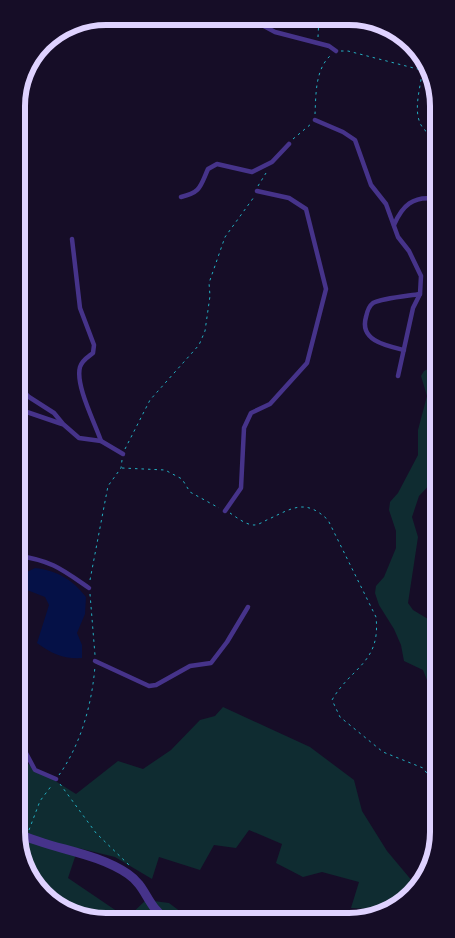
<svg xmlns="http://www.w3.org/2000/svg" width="455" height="938" font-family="Barlow,sans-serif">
	<rect width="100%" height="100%" fill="#160d27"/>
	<g fill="#0f2c31">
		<path d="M437,358V473L435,479L419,496L412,517L418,537L408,603L413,610L428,619L431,634L438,637V694L429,685L423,670L404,661L401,645L394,629L379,605L375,593L376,586L384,577L396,548V531L389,510L390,502L398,493L418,455V430L427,396L421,376L424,371L434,366Z"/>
		<path d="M223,707L310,747L354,780L362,811L387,851L418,888L386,910L351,908L359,882L322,872L303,877L276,863L282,844L249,830L236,848L214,845L200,870L159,857L152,879L115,857L78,848L68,878L127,918L146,900L169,903L189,918L197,920H89L47,899L19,856V763L25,762L76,794L118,761L143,769L171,750L200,720L215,716Z"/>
	</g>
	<path fill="#051147" d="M35,568C58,571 72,579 86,597L85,614L77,633L82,645V658C63,659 52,654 37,643L49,605L45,597L27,590L25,579L27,572Z"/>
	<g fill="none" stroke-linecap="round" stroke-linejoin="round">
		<g stroke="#23afc2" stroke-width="1" stroke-dasharray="2.5 4" stroke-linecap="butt">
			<path d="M318,37L319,18"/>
			<path d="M341,51H348L429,72"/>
			<path d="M422,73C419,96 408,127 436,137"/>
			<path d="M315,114C316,95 315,69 331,55"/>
			<path d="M293,139L311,124"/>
			<path d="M258,186L266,173"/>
			<path d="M125,449L150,400L199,345L205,331L210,296L209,283L225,237L254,197"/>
			<path d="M122,468L165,470L182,479L190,492L219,508"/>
			<path d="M230,513C236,517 246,525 254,525C259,525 264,521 269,519C294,507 306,499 328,520L376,617C381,663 351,667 332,700L340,717L383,752L423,768L438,788"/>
			<path d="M90,580L108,486L121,468L122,460"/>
			<path d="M90,594L95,655"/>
			<path d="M59,775C81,744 92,704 95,666"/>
			<path d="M60,784L96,833L130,866"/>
			<path d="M29,830L40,801L52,785"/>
		</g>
		<g stroke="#46338a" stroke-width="4.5">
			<path d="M247,17L275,32L329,46L336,51"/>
			<path d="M315,120L343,132L355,140L371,185L386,204L398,237L409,251L421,276L420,294L413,308L398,376"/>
			<path d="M181,197C201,192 200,187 208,169L217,164L252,172L272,162L289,144"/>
			<path d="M394,225C402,206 413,195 436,199"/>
			<path d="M72,239L80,308L94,345L93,353C88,357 82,360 80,367C75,385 95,423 101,441"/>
			<path d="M404,350C387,346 359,341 366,317C367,312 369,306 373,303C383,298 408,296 420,294"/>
			<path d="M18,386L29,397L54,413L63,424L79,438L101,441L123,454"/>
			<path d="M18,409L62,424"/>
			<path d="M225,511L241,488L244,428L251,413L270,404L307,363L326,289L306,209L289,198L257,191"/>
			<path d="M18,556C51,560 63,570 89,588"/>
			<path d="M95,661L149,686L156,685L190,666L211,663L227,642L248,607"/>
			<path d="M19,740L35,770L56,779"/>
		</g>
		<path stroke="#46338a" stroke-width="9" d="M19,834C55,850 95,852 128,874C147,887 146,905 167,920"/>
	</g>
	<path d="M0 0H455V938H0ZM106 25H349A81 81 0 0 1 430 106V832A81 81 0 0 1 349 913H106A81 81 0 0 1 25 832V106A81 81 0 0 1 106 25Z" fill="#160d27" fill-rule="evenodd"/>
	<path fill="none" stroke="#dfd2ff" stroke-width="6" d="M106 25H349A81 81 0 0 1 430 106V832A81 81 0 0 1 349 913H106A81 81 0 0 1 25 832V106A81 81 0 0 1 106 25Z"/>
</svg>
